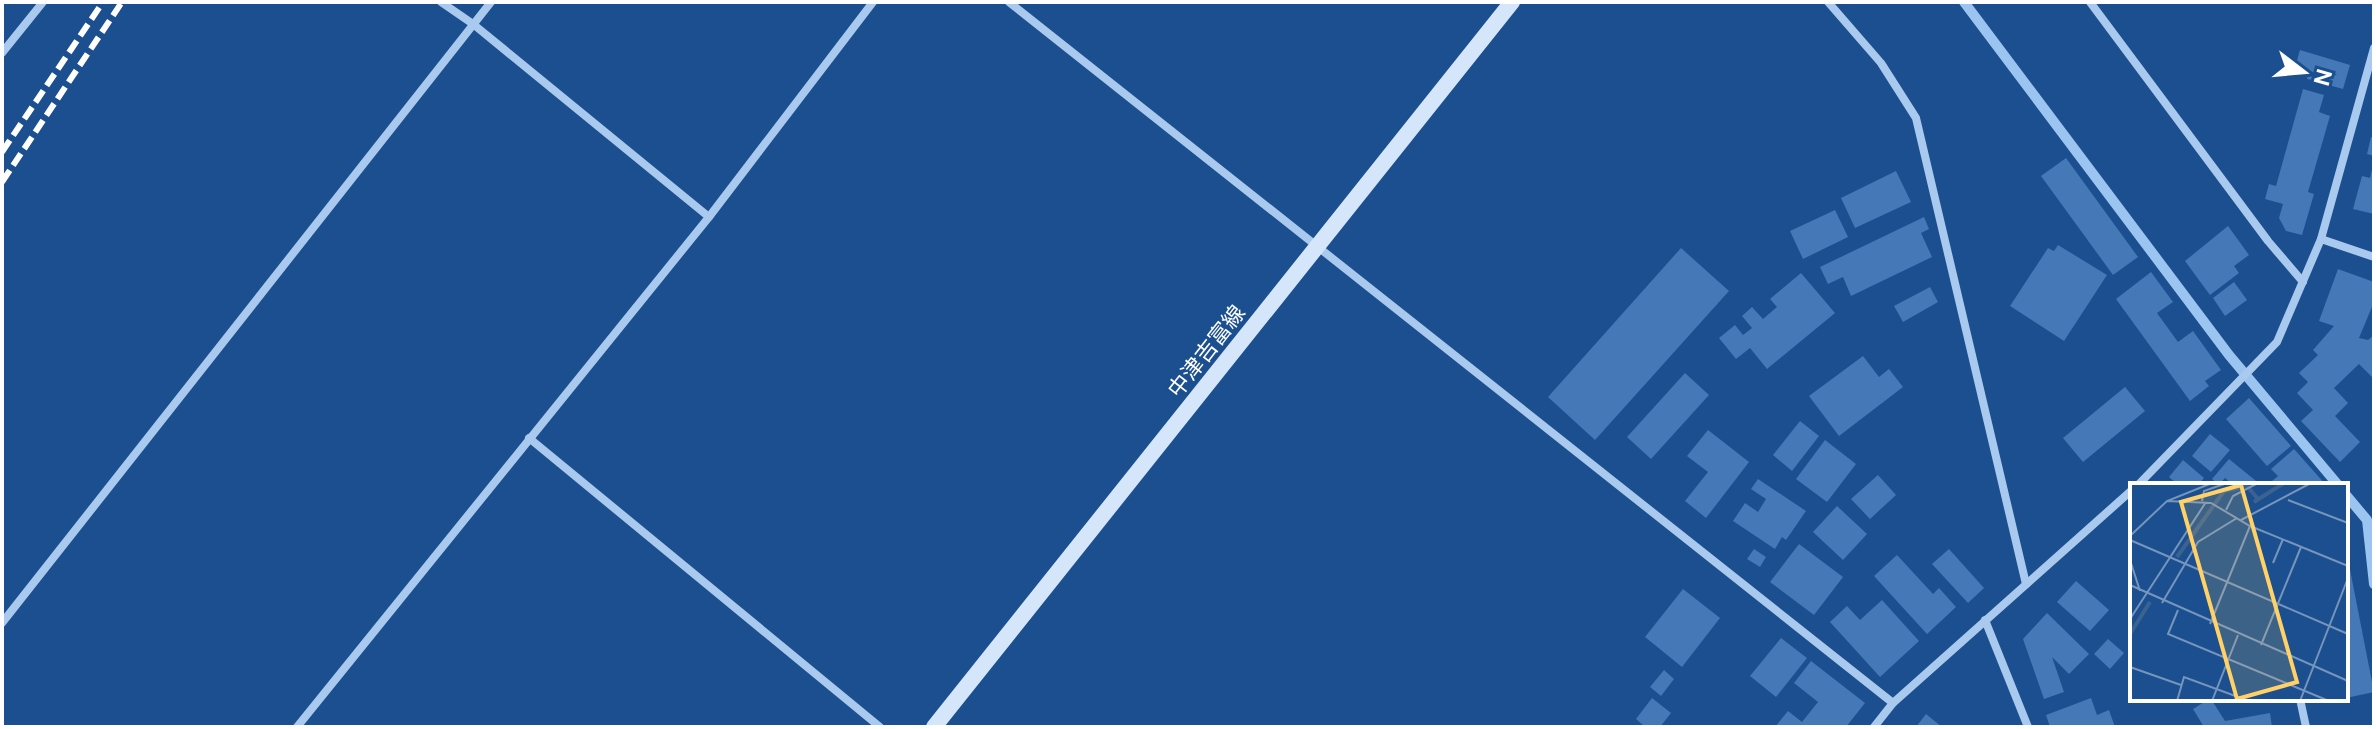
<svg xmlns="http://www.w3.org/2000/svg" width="2376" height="729" font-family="'DM Sans','Noto Sans JP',sans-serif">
	<rect width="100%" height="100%" fill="#1b4f8f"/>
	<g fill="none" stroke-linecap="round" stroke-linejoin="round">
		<g stroke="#9cc4f0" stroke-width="10">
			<path d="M1964,2L2229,355L2338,485"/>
			<path d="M2346,495L2367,520L2374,584"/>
		</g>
	</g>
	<g fill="#4478b7">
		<path d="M2300,50L2350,65L2343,89L2307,79L2309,71L2295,67Z"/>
		<path d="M2303,89L2324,95L2319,112L2330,116L2308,192L2314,194L2302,235L2286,231L2279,218L2283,204L2265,199L2269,184L2276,186Z"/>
		<path d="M2371,137H2374V156L2367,154Z"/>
		<path d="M2066,158L2138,257L2113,275L2041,176Z"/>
		<path d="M2373,165H2374V214L2353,209L2362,176L2370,178Z"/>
		<path d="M1896,171L1911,202L1855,228L1841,198Z"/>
		<path d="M1835,210L1848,237L1803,259L1790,231Z"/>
		<path d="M1924,217L1929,229L1921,233L1932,257L1851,296L1843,277L1828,284L1820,267Z"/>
		<path d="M2228,226L2249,255L2234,266L2239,273L2210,295L2185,261Z"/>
		<path d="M2058,245L2107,275L2064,341L2010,306L2048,248L2054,251Z"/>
		<path d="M1681,248L1729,291L1595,440L1548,397Z"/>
		<path d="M2338,269L2374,282V302L2359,338L2368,340L2374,335V379L2359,364L2334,388L2348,403L2335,416L2360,442L2340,462L2301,421L2313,410L2297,393L2308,382L2299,373L2318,355L2313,350L2334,326L2319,321Z"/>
		<path d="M2151,272L2173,302L2157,313L2178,342L2193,331L2221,370L2205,381L2209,386L2190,401L2116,299Z"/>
		<path d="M1801,273L1835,313L1767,369L1750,348L1736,359L1719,338L1735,325L1743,335L1752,328L1742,316L1752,307L1763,319L1777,307L1770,299Z"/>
		<path d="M2234,282L2247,300L2225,316L2213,298Z"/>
		<path d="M1930,287L1938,302L1903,322L1894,306Z"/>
		<path d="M1863,356L1879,377L1889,369L1903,387L1839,436L1809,396Z"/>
		<path d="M1685,373L1709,395L1651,459L1627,437Z"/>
		<path d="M2125,387L2145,411L2083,462L2063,438Z"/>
		<path d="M2249,398L2291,446L2267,466L2226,419Z"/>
		<path d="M1800,421L1819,436L1792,471L1773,455Z"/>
		<path d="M1708,430L1749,462L1706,518L1685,501L1708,472L1687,456Z"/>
		<path d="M2210,434L2230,450L2211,472L2192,456Z"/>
		<path d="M1825,440L1856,464L1827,502L1796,479Z"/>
		<path d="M2294,449L2326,485H2276L2272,481L2278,476L2271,469Z"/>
		<path d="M2229,459L2261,485H2233L2225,478L2219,485L2212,479Z"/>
		<path d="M2183,460L2204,478L2198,485H2178L2169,477Z"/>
		<path d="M1878,475L1896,495L1870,519L1851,499Z"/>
		<path d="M1758,479L1806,511L1786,540L1782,537L1775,549L1733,521L1745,503L1758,512L1766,499L1751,489Z"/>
		<path d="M1837,506L1867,534L1843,560L1813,532Z"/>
		<path d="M1799,544L1843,577L1814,615L1770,582Z"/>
		<path d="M1754,549L1766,557L1760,567L1747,559Z"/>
		<path d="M1949,549L1984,588L1968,603L1932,564Z"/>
		<path d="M2346,549L2374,692L2346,698Z"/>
		<path d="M1897,555L1933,594L1939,588L1956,607L1927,634L1874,576Z"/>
		<path d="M2076,581L2109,610L2090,631L2057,602Z"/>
		<path d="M1683,589L1720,618L1682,667L1645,637Z"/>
		<path d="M1882,600L1919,641L1880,677L1830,622L1847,606L1860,620Z"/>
		<path d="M2047,613L2089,654L2069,674L2052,657L2064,692L2044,699L2023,639Z"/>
		<path d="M1781,638L1807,658L1776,697L1750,676Z"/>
		<path d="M2108,639L2124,653L2110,669L2094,654Z"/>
		<path d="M1811,661L1865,703L1846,727H1775L1788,711L1802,722L1818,702L1794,683Z"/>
		<path d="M1664,670L1674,679L1661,696L1650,687Z"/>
		<path d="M1652,698L1671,713L1660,727H1645L1636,719Z"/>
		<path d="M2091,698L2097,715L2109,710L2115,727H2050L2046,715Z"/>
		<path d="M2209,699H2211L2225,721L2270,713L2272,727H2204L2193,709Z"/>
		<path d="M1926,714L1942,727H1916Z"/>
	</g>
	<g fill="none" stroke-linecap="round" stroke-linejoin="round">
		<g stroke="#a9c9ee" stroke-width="8">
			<path d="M441,2L473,24L709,217"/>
			<path d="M1009,2L1893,703"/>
			<path d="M1828,2L1881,63L1916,118L2026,584"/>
			<path d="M2090,2L2268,241L2303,282"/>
			<path d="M2,53L43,2"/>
			<path d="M2321,239L2374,257"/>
			<path d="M529,438L880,727"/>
			<path d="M2138,485L2277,342L2321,239L2374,48"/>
			<path d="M1985,620L2028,727"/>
			<path d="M2,623L491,2"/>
			<path d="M2300,699L2306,727"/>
			<path d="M297,727L709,217L873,2"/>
			<path d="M1874,727L1893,703L2132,490"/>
		</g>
		<path stroke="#d6e6fa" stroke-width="16" d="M934,727L1512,2"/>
		<g stroke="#fff" stroke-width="6" stroke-dasharray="14 6" stroke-linecap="butt">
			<path d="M2,152L103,2"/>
			<path d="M2,182L122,2"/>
		</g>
	</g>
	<g text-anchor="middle" stroke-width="6" stroke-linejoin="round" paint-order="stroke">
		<g font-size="22" fill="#fff" stroke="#1b4f8f">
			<text transform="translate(1206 351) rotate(-52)" y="8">中津吉富線</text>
		</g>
	</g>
	<g transform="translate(2130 483)">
		<rect width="218" height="218" fill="#1b4f8f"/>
		<path fill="none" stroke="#3c6290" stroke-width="4" d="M124,19L154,0M47,74L94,8L117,3L128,16M0,151L20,119"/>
		<path fill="none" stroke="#7695bc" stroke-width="2" d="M158,17L218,40M37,18L81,20L120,43L218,83M72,18L74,8L97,0M96,27L103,13L128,0M111,37L181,0M0,53L37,18L82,0M0,57L218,151M1,80L10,108M143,80L153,56M0,102L218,198M32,120L68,59L107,35M48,127L38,151L199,218M0,136L76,19M80,141L120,43M131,162L171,64M0,184L51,202M47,218L54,194L119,218M82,218L108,152M170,218L218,95"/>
		<path fill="#ffd166" fill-opacity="0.15" stroke="#ffd166" stroke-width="4" d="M111,2L167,199L107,216L51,19Z"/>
		<rect width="218" height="218" fill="none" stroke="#fff" stroke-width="4"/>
	</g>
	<rect width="2376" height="729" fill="none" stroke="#ffffff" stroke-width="8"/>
	<g transform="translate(2304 72) rotate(106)" stroke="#1b4f8f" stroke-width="6" paint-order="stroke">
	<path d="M0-6L14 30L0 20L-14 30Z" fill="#ffffff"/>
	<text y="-12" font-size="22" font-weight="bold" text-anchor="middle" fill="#ffffff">N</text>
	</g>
</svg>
